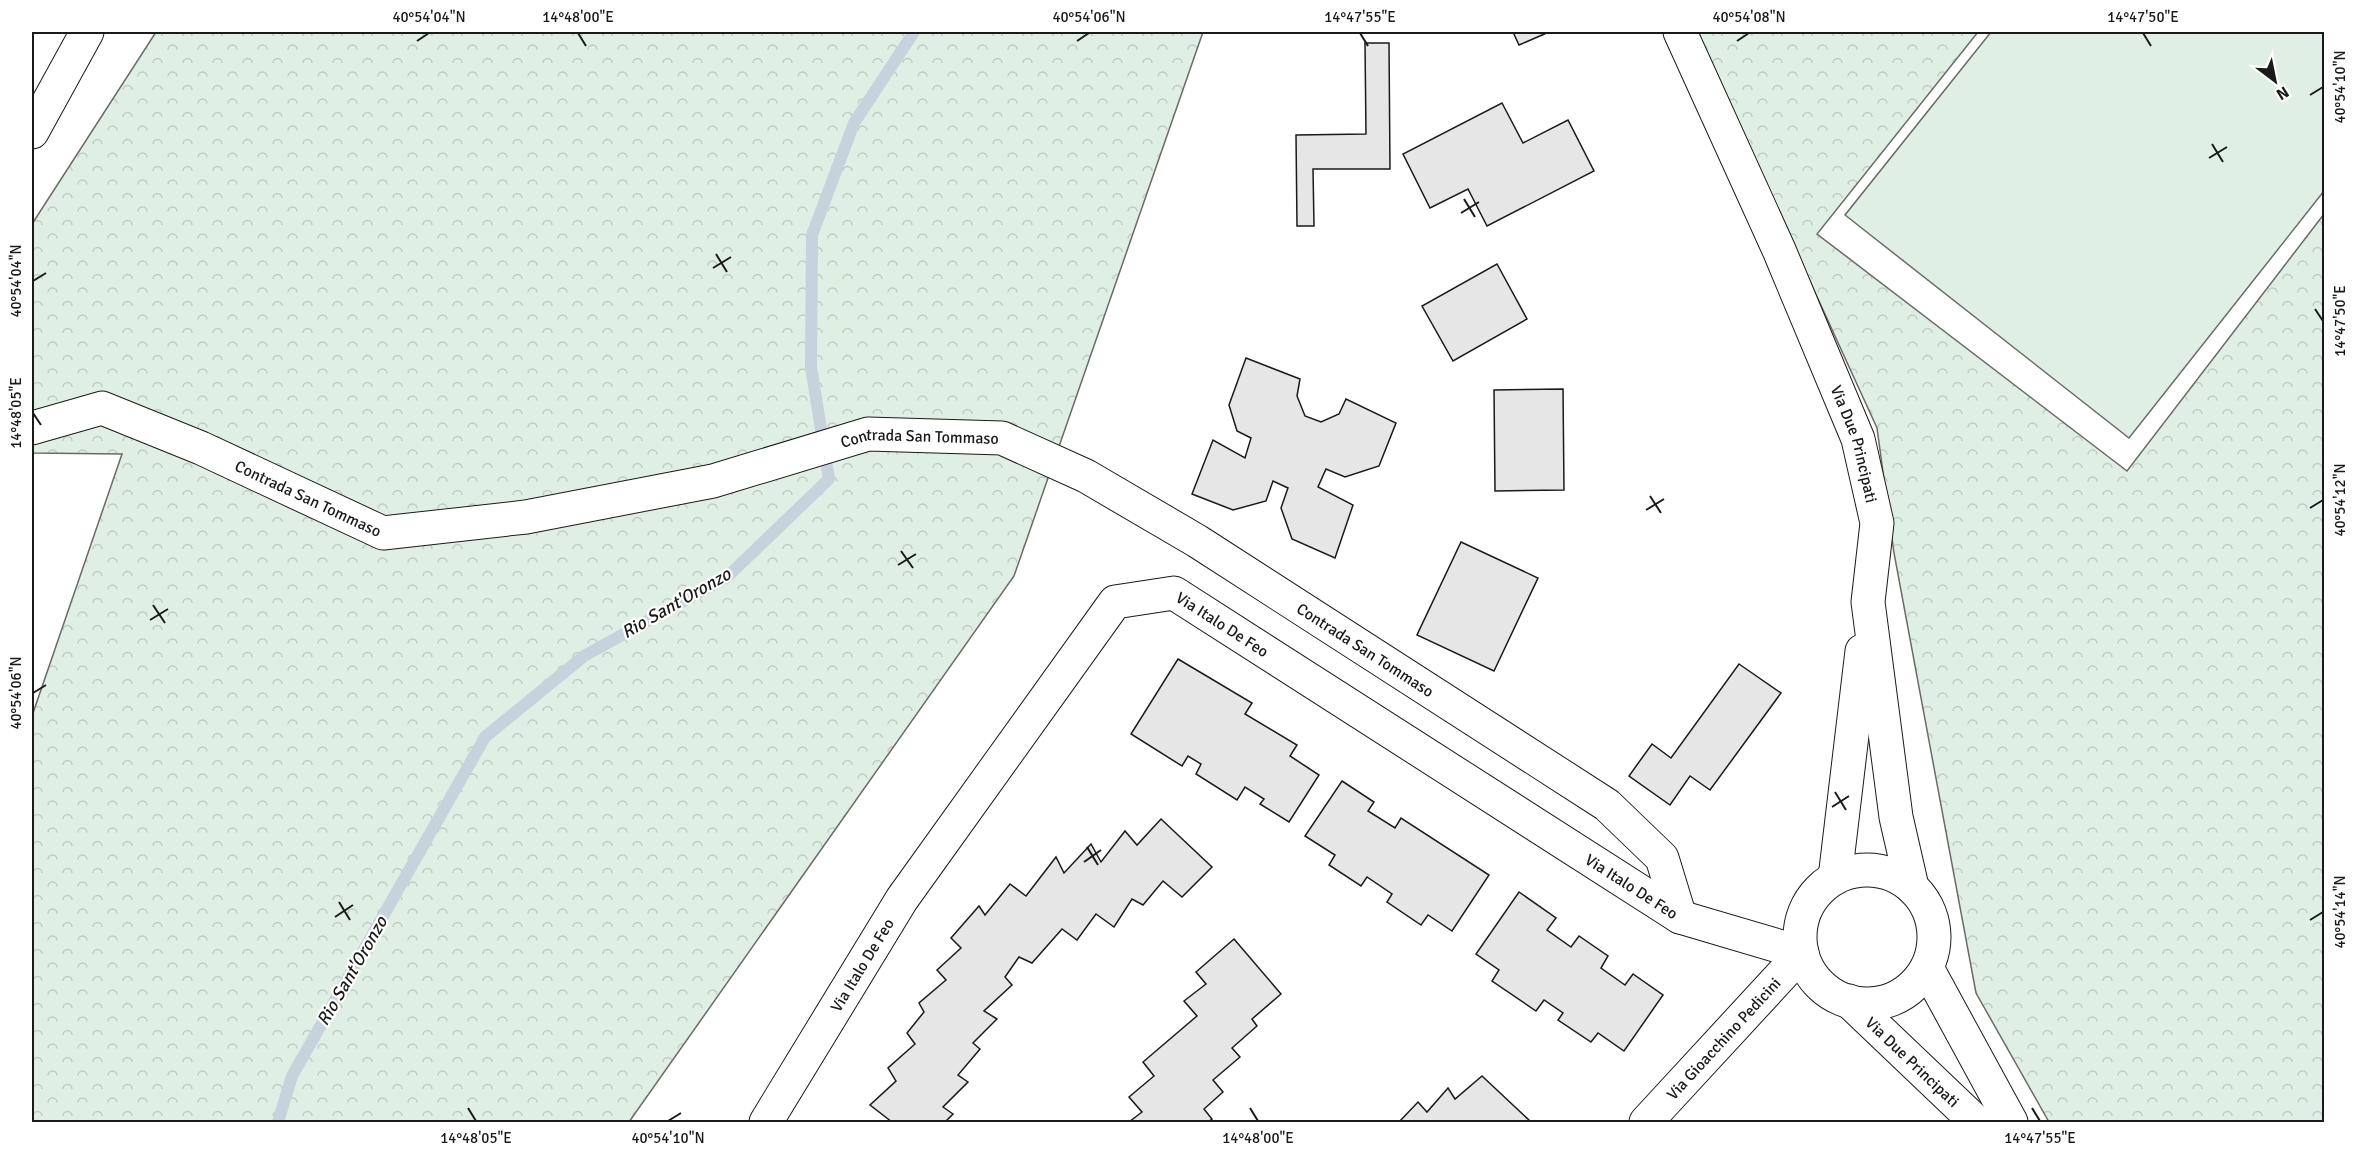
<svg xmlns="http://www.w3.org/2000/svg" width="2356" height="1154" font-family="Signika,sans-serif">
	<defs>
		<pattern id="forest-crowns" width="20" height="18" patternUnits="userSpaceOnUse" patternTransform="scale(1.5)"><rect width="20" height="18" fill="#e0efe3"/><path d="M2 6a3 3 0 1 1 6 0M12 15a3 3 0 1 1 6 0" fill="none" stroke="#c0ccc2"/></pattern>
	</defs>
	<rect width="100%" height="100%" fill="#fff"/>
	<path fill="#e0efe3" stroke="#6a6a6a" stroke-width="1.5" d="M1991,32H2324V191L2129,438L1845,215Z"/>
	<g fill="url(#forest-crowns)" stroke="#6a6a6a" stroke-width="1.5">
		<path d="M156,32H1203L1014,576L629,1122H32V716L122,454L32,453V224Z"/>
		<path d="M1696,32H1978L1817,234L2127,471L2324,214V1122H2049L1976,993L1894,553L1877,428Z"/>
	</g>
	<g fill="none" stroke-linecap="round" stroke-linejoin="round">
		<path stroke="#c6d2dc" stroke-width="12" d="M278,1122L292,1076L485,737L584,656L727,577L829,479L811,367L812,235L854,123L914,32"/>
	</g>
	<g fill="#e6e6e6" stroke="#1a1a1a" stroke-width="1.5">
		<path d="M1513,32H1549L1519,45Z"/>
		<path d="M1365,43H1389L1390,169H1313L1314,226H1297L1296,135L1366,134Z"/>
		<path d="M1502,103L1523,143L1568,120L1594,171L1487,226L1468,189L1430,208L1403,154Z"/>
		<path d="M1497,264L1527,319L1453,361L1422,306Z"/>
		<path d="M1246,358L1300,379L1297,396L1305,416L1321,422L1339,414L1346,399L1396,423L1379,466L1345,477L1326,469L1318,487L1353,505L1335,558L1292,539L1281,508L1288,488L1273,481L1266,501L1233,510L1192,494L1213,440L1245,458L1251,438L1237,431L1229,405Z"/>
		<path d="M1563,389L1564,490L1495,491L1494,390Z"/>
		<path d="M1461,542L1538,578L1494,671L1417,635Z"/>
		<path d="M1178,659L1252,703L1245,714L1297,745L1290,756L1319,775L1289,822L1260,804L1264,799L1245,787L1237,800L1196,774L1201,764L1188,756L1182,766L1131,734Z"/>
		<path d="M1739,664L1781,693L1710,790L1690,776L1670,805L1629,776L1652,744L1671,758Z"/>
		<path d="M1342,781L1374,802L1368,811L1395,828L1401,818L1489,875L1452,931L1428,915L1421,925L1387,902L1392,894L1367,877L1361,886L1329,865L1335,855L1305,836Z"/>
		<path d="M1161,819L1212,867L1182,897L1163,881L1143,905L1132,899L1114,927L1096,914L1077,940L1062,929L1032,963L1019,957L1005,977L1012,985L984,1011L997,1019L973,1043L980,1049L958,1075L968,1082L943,1107L953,1114L945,1122H892L870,1105L896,1081L888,1068L915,1044L907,1033L924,1012L919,1003L946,980L937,970L961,948L951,938L979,906L985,915L1010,884L1026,896L1056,857L1064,873L1091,844L1101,862L1125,831L1137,845Z"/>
		<path d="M1519,892L1556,918L1547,930L1571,947L1579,936L1608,956L1601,968L1625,985L1633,974L1663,995L1624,1051L1598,1033L1591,1042L1558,1020L1563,1013L1544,1000L1536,1011L1492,981L1499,970L1476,954Z"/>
		<path d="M1234,939L1281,994L1252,1019L1257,1026L1232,1048L1240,1057L1213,1080L1223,1092L1204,1109L1212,1119L1208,1122H1129L1142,1112L1129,1097L1154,1076L1143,1062L1197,1016L1184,1001L1206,984L1196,972Z"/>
		<path d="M1482,1076L1530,1121L1399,1122L1418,1102L1427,1112L1448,1088L1455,1099Z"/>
	</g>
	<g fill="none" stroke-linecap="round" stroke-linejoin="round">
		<g stroke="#1a1a1a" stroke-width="35">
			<g id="minor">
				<path id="s1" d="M32,428L102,408L201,448L383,533L526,517L713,481L868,434L1002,438L1086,476L1197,541L1607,805L1662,858L1680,917"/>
				<circle cx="1867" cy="937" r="67"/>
				<path d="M1927,968L2011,1122"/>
				<path id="s2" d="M1849,1001L1976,1122"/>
				<path id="s3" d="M766,1122L902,899L1115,602L1174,593L1680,917L1802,953"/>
				<path id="s4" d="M1646,1122L1802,953"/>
			</g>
		</g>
		<g stroke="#1a1a1a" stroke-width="35">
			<g id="major">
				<path id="s5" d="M1680,32L1779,250L1858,439L1877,523L1868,602L1896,817L1912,887"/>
				<path d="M32,132L87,32"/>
				<path d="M1835,878L1862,651"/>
			</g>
		</g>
		<use href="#minor" stroke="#fff" stroke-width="33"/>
		<use href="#major" stroke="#fff" stroke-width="33"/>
	</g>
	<path fill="none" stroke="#1a1a1a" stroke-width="2" d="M578,33L586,46M1360,33L1368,46M2143,33L2151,46M417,41L429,33M1077,41L1089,33M1737,41L1749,33M2310,95L2323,87M2212,144L2223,162M2209,158L2227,147M1464,199L1475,217M1461,213L1479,202M716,254L727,272M713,268L731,257M33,281L46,273M2315,309L2323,321M33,413L41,425M1650,496L1661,513M2310,508L2323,500M1646,510L1664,499M901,551L913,568M898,565L916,554M153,605L165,623M150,620L168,609M33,693L46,685M1835,792L1846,810M1832,807L1849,796M1087,847L1098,865M1084,862L1101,850M339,902L350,920M335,917L353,905M2310,920L2323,912M468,1108L476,1121M1250,1108L1258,1121M2032,1108L2040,1121M668,1121L681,1113"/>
	<g text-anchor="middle" stroke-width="4.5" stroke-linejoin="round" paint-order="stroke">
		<g font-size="16" fill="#1a1a1a" stroke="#fff">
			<text dy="6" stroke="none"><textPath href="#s1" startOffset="928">Contrada San Tommaso</textPath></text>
			<text dy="6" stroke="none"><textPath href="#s5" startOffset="448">Via Due Principati</textPath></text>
			<text dy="6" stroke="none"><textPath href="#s1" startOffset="298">Contrada San Tommaso</textPath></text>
			<text dy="6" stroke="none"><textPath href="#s3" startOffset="744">Via Italo De Feo</textPath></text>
			<text dy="6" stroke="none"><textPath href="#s1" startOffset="1432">Contrada San Tommaso</textPath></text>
			<text dy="6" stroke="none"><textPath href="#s3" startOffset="1230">Via Italo De Feo</textPath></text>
			<text dy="6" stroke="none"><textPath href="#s3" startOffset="184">Via Italo De Feo</textPath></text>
			<text dy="6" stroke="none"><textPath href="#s4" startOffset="114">Via Gioacchino Pedicini</textPath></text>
			<text dy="6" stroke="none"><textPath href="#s2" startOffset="88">Via Due Principati</textPath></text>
		</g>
		<g font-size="18" font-style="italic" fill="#1a1a1a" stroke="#fff">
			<text transform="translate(676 603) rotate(-30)" y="6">Rio Sant'Oronzo</text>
			<text transform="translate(352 971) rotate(-60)" y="6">Rio Sant'Oronzo</text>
		</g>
	</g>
	<rect width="2356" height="1154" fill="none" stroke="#ffffff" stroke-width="66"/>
	<g transform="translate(2275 81) rotate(148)" stroke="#ffffff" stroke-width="4.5" paint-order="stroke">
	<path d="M0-4.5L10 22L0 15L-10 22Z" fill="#1a1a1a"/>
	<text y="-9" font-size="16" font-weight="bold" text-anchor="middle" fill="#1a1a1a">N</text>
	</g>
	<rect x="33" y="33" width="2290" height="1088" fill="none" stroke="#1a1a1a" stroke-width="2"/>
	<g font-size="15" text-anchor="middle" fill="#1a1a1a">
		<text x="429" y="22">40°54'04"N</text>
		<text x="578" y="22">14°48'00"E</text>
		<text x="1089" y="22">40°54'06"N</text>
		<text x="1360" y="22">14°47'55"E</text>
		<text x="1749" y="22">40°54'08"N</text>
		<text x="2143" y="22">14°47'50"E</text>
		<text transform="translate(2340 87) rotate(-90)" y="5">40°54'10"N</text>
		<text transform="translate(16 281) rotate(-90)" y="5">40°54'04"N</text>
		<text transform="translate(2340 321) rotate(-90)" y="5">14°47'50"E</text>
		<text transform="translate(16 413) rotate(-90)" y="5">14°48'05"E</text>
		<text transform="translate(2340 500) rotate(-90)" y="5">40°54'12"N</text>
		<text transform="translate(16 693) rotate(-90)" y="5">40°54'06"N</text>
		<text transform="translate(2340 912) rotate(-90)" y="5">40°54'14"N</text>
		<text x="476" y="1143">14°48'05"E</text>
		<text x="668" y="1143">40°54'10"N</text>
		<text x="1258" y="1143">14°48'00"E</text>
		<text x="2040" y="1143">14°47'55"E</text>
	</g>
</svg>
